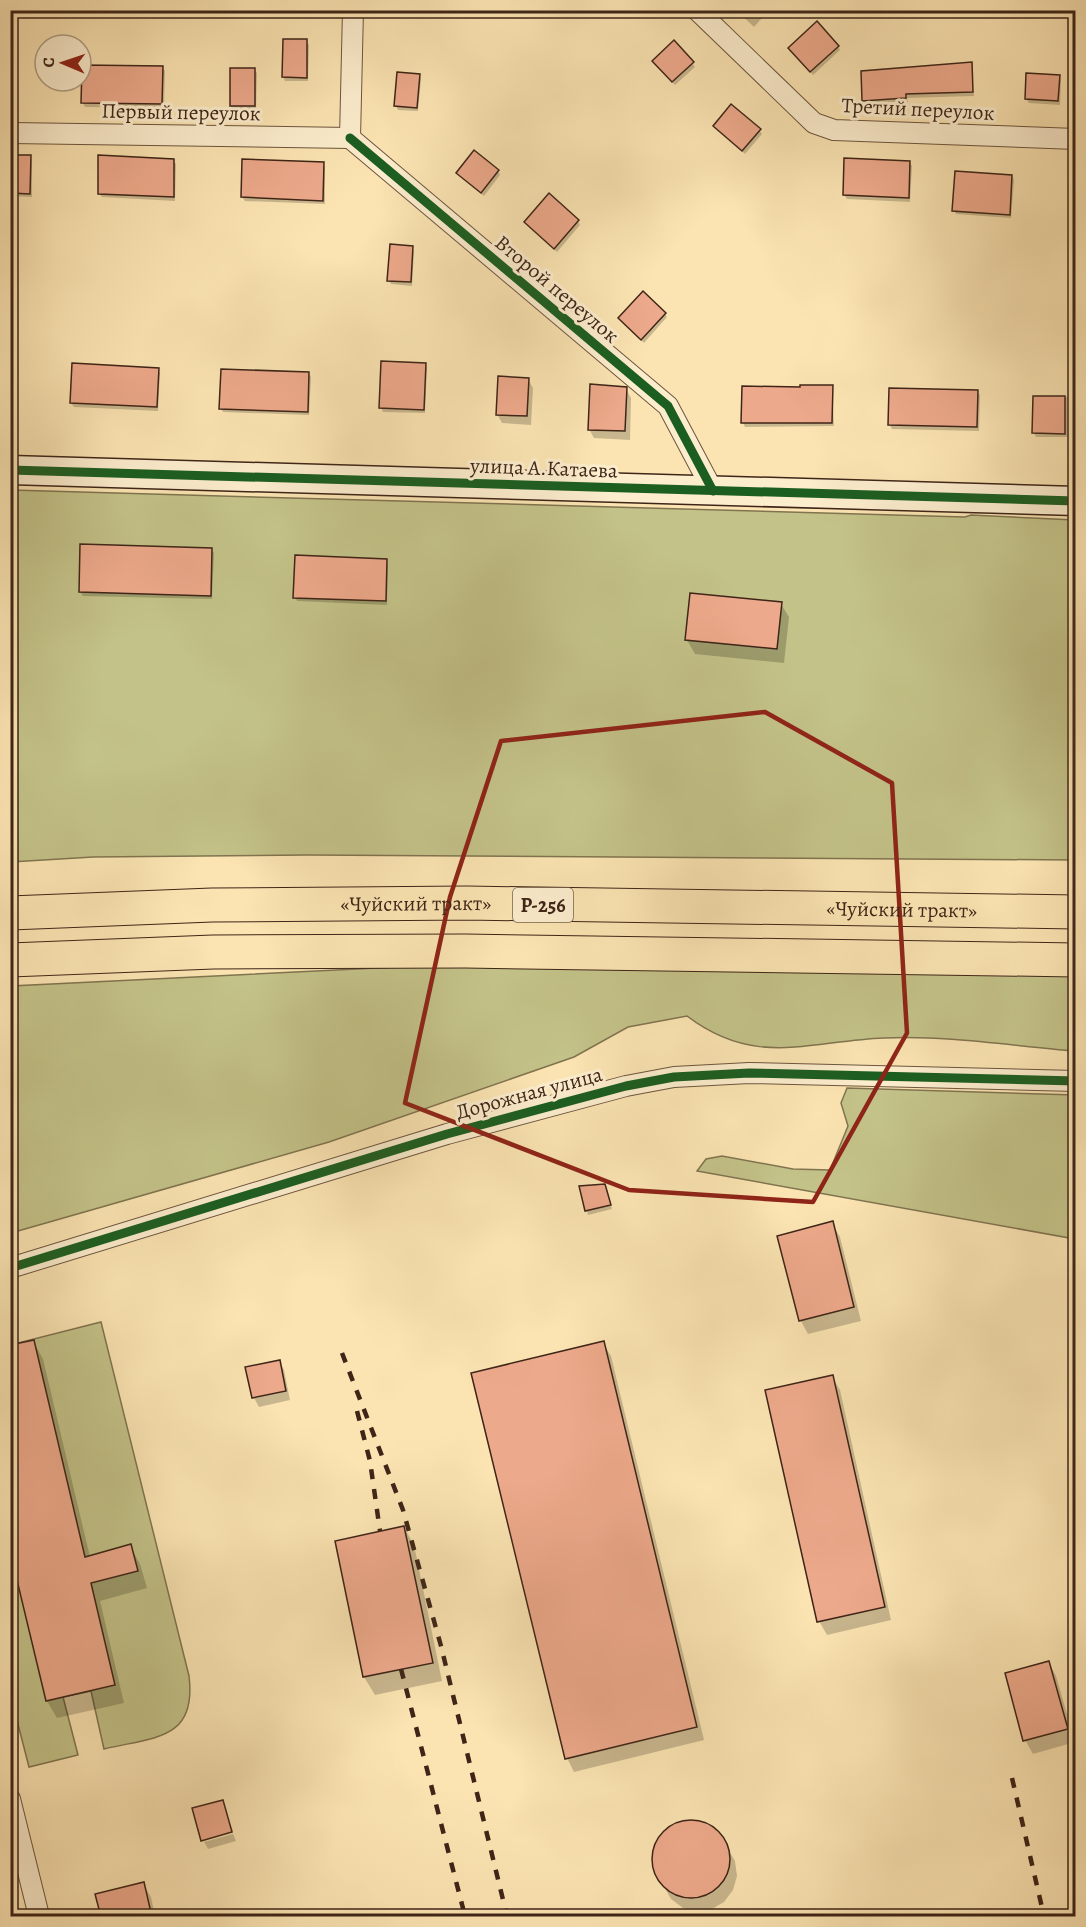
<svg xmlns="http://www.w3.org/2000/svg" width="1086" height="1927" font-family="Alegreya,serif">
	<rect width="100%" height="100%" fill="#fbe4b2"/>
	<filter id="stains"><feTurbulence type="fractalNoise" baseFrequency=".00333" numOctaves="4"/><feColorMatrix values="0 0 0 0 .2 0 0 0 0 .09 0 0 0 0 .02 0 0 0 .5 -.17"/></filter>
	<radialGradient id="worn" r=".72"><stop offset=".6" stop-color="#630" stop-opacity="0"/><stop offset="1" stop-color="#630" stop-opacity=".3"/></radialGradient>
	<g fill="#c3c288" stroke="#807450" stroke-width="1.5">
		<path d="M11,490L965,517L971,515L1075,520V860L308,855L93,857L11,862Z"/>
		<path d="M502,962L1075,972V1051C1013,1046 947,1035 884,1038C809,1041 755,1068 687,1016L628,1027L574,1057L329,1142L11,1233V986Z"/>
		<path d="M847,1088L1075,1095V1239L697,1171L706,1159L722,1156L793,1169L830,1170L848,1126L841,1103Z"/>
		<path d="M101,1322L189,1676C197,1741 153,1737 104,1749L91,1691L63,1697L78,1755L29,1767L11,1697L10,1345Z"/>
	</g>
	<g fill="#0003">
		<path d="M10,10L15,14L10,19Z"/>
		<path d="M736,10H769L754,27Z"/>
		<path d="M306,41L309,45L308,81H285L283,77Z"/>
		<path d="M838,46L840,50L813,75L792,52Z"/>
		<path d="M692,63L695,67L675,85L656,65Z"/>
		<path d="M971,64L974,96L907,98L908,102L866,104L864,100L935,68V65Z"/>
		<path d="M162,67L165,71L164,108L85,107L83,103Z"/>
		<path d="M254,69L257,73L256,110H233L231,106Z"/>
		<path d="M419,75L421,79L418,111L398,110L396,106Z"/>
		<path d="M1059,77L1061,80L1060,105L1029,103L1026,99Z"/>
		<path d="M715,127L759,130L762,134L745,154Z"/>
		<path d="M10,156L30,157L32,160V197L10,196Z"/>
		<path d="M173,160L176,164L175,201L102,197L99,193Z"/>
		<path d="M323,163L325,167V204L245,201L242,197Z"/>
		<path d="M910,163L912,166L910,202L847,199L844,195Z"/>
		<path d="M498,171L500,175L484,196L457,173Z"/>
		<path d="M1012,176L1014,180L1011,218L956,214L954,210Z"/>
		<path d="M578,221L580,225L557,252L525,222Z"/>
		<path d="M412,248L414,252L412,286L391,284L389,280Z"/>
		<path d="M665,314L667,317L644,343L620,319Z"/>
		<path d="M425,364L427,368L425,413L383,412L381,408Z"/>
		<path d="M158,369L160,373L158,411L74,407L71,403Z"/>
		<path d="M309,373L311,377L309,415L223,412L221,408Z"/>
		<path d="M528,379L533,388L531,425L502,423L497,414Z"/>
		<path d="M832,386L834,426L745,427L743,423V387Z"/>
		<path d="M626,389L631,398L630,440L594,438L589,429Z"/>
		<path d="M977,391L980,395L979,431L892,429L890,425Z"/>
		<path d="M1035,397H1076V437H1036L1034,433Z"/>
		<path d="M211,549L214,553L212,599L83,596L80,592Z"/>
		<path d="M386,560L388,564L387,605L297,601L295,597Z"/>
		<path d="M781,604L789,617L784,663L695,654L687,640Z"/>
		<path d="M580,1188L607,1190L612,1209L588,1215Z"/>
		<path d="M832,1223L840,1237L861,1321L808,1334L801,1321L779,1237Z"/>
		<path d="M33,1341L43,1359L90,1557L130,1546L140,1564L147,1588L100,1601L124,1703L57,1718L47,1701L10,1545Z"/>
		<path d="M603,1343L611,1356L704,1740L574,1772L567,1758Z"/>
		<path d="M279,1361L284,1370L290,1400L259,1407L254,1398L247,1368Z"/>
		<path d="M832,1377L840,1390L891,1620L827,1635L819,1621Z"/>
		<path d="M404,1527L414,1545L442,1681L375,1695L364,1677L336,1542Z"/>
		<path d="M1049,1663L1056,1676L1075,1742L1033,1754L1025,1740Z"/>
		<path d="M222,1802L233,1831L203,1839Z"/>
		<path d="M693,1821L708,1825L719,1834L735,1861L737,1876L733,1890L724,1902L712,1909L697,1911L683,1908L671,1899L655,1871L653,1856L657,1842L666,1831L679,1823Z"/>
		<path d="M233,1834L236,1841L208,1849L204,1842Z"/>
		<path d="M143,1884L151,1897L155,1916H102Z"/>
	</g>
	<g fill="#eda98b" stroke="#3e2518" stroke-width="1.5">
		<path d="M817,21L839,46L810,72L788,48Z"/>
		<path d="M283,39H307V78L282,77Z"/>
		<path d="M674,40L694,62L672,82L652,61Z"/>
		<path d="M972,62L973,92L906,94V98L862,101L861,71Z"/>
		<path d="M82,65L163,66L162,104L81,103Z"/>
		<rect x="230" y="68" width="25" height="38"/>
		<path d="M397,72L420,74L417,108L394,106Z"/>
		<path d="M1026,73L1060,75L1058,101L1025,99Z"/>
		<path d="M731,104L761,129L742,151L713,126Z"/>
		<path d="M474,150L499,170L481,193L456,173Z"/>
		<path d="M10,155H31L30,194L10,193Z"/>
		<path d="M98,155L174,159V197L98,194Z"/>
		<path d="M844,158L910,161L909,198L843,195Z"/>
		<path d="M242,159L324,162L323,201L241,197Z"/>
		<path d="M955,171L1012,175L1010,215L952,211Z"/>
		<path d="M549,193L579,220L554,249L524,222Z"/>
		<path d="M390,244L413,246L411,282L387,281Z"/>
		<path d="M643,291L666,313L641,340L618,318Z"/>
		<path d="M381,361L426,363L424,410L379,408Z"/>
		<path d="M72,363L159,368L157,407L70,403Z"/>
		<path d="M221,369L309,372L308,412L219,409Z"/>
		<path d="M498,376L529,378L527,416L496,415Z"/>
		<path d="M590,384L627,387L625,431L588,430Z"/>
		<path d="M800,385H833L832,423H741L742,386L800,387Z"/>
		<path d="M889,388L978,390L977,427L888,425Z"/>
		<path d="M1033,396H1065V434L1032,433Z"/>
		<path d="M80,544L212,548L211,596L79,592Z"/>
		<path d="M295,555L387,559L386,601L293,598Z"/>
		<path d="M690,593L782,602L777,649L685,640Z"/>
		<path d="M605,1184L611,1205L585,1211L579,1186Z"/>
		<path d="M833,1221L854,1307L799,1321L777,1236Z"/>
		<path d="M34,1340L85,1557L131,1544L138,1571L91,1583L115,1685L46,1701L10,1551V1345Z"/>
		<path d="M604,1341L697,1727L565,1759L471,1373Z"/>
		<path d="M280,1360L286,1391L252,1398L245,1367Z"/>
		<path d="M833,1375L885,1607L817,1622L765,1390Z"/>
		<path d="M404,1526L433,1663L363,1677L335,1541Z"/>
		<path d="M1049,1661L1068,1729L1023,1741L1005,1673Z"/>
		<path d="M223,1800L232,1832L201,1841L192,1808Z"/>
		<circle cx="691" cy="1859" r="39"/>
		<path d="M144,1882L152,1917H101L95,1894Z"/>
	</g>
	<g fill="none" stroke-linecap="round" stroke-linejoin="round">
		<g stroke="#6d553e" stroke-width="22">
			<g id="street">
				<path d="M697,10L814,123L834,130L1076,139"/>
				<path d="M10,133L350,138"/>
				<path d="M350,138L668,406L713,491"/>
				<path d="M350,138L353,10"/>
				<path d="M10,1268L447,1134L626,1086L674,1077L749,1073L1076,1081"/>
				<path d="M10,1799L39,1916"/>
			</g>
		</g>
		<g stroke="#3e2518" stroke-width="31">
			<path id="secondary" d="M10,470L1076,501"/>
		</g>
		<g stroke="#3e2518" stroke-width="35">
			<g id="highway">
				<path id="s1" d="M10,913L212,905L467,903L1076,912"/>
				<path d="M10,960L213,952L465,951L1076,960"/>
			</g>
		</g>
		<use href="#street" stroke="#fcedcd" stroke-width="20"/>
		<use href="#secondary" stroke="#fcedcd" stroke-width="28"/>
		<use href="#highway" stroke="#fbe4b2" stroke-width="33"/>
		<g stroke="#3e2518" stroke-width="4.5" stroke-dasharray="10 10" stroke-linecap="butt">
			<path d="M342,1353L403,1510L441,1646L507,1916"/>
			<path d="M357,1411L370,1461L380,1531"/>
			<path d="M401,1669L465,1916"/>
			<path d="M1012,1778L1044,1916"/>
		</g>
		<g stroke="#fcedcd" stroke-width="13">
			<g id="cycleway">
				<path d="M350,138L668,406L713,491"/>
				<path d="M10,470L1076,501"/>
				<path d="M10,1268L447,1134L626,1086L674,1077L749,1073L1076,1081"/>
			</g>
		</g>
		<use href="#cycleway" stroke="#1b5e20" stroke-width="9"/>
	</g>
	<path fill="none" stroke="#8f2418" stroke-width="4.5" stroke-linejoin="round" d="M765,712L892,783L907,1033L813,1202L629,1190L405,1103L450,897L501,741Z"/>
	<g text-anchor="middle" stroke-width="6" stroke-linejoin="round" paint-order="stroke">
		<rect fill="#fcedcd" stroke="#77614e" stroke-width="1.5" x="513" y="888" width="60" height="34" rx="4.5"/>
		<g font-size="20" font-weight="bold" fill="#3e2518">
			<text x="543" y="912">Р-256</text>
		</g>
		<g font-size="21" fill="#3e2518" stroke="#fcedcd">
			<text transform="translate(918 109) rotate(3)" y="7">Третий переулок</text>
			<text transform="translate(181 112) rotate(1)" y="7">Первый переулок</text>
			<text transform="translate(557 289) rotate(40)" y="7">Второй переулок</text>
			<text transform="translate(544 468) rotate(2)" y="7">улица А.Катаева</text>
			<text dy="7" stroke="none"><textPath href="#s1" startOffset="406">«Чуйский тракт»</textPath></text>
			<text dy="7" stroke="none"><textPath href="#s1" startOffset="892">«Чуйский тракт»</textPath></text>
			<text transform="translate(529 1093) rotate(-15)" y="7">Дорожная улица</text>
		</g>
	</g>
	<rect width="1086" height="1927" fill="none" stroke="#fbe4b2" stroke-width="36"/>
	<rect x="12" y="12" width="1062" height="1903" fill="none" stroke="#3e2518" stroke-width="3"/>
	<rect x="18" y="18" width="1050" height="1891" fill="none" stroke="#3e2518" stroke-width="1.5"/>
	<g transform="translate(63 63) rotate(272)"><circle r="28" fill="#fcedcd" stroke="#b09d85" stroke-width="1.5"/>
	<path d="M0-4.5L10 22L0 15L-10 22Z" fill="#8f2418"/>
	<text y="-9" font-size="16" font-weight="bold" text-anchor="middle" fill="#3e2518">С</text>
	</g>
	<rect width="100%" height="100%" filter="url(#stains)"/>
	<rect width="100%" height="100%" fill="url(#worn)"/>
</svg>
